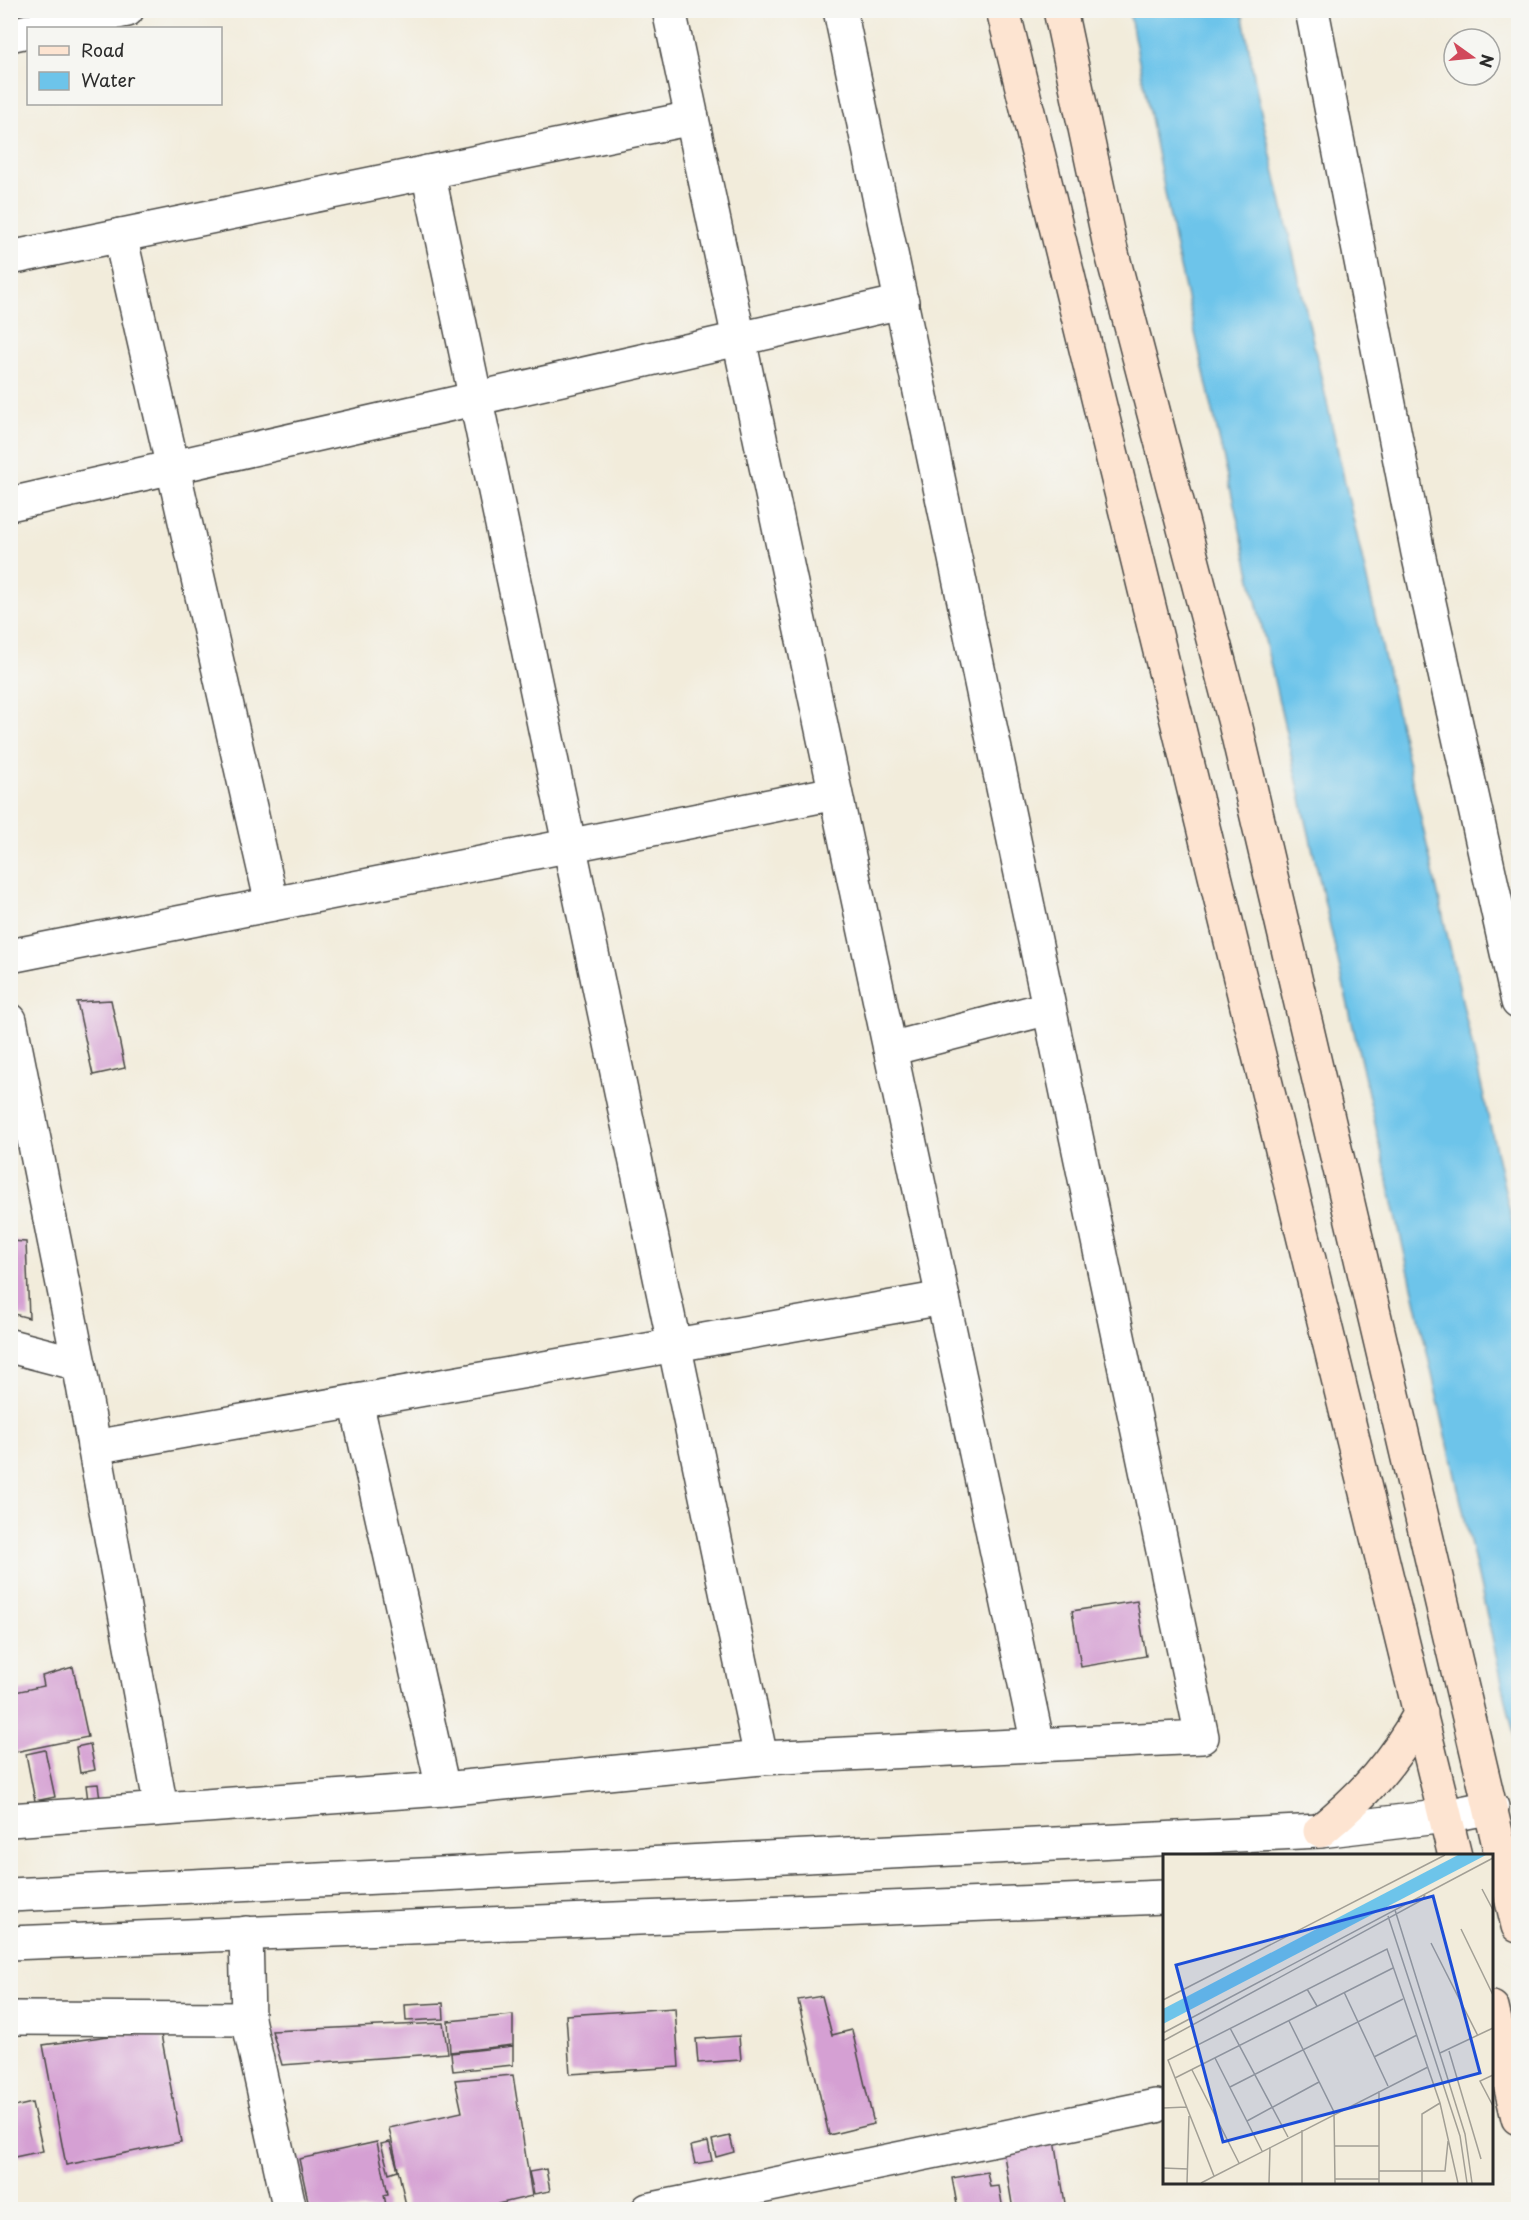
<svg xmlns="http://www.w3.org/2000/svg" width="1529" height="2220" font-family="'Playpen Sans',sans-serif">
	<rect width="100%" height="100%" fill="#f6f6f2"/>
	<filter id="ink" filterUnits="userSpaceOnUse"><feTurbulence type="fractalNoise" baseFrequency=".0167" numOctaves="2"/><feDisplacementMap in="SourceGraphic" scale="12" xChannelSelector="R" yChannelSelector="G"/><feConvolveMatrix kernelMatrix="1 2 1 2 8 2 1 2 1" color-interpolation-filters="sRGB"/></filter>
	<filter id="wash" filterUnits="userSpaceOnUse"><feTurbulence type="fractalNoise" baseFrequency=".008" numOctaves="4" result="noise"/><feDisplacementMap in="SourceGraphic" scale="24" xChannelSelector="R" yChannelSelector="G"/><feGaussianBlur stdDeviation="1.35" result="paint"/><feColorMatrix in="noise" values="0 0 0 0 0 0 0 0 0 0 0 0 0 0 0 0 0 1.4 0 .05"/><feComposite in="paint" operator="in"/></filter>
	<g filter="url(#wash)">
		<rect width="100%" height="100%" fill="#f2ecdb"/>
		<path fill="#6dc4ea" stroke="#4c788a" stroke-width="1.5" d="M1129,11H1242L1258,98L1518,1248V1752L1178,258Z"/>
		<g id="blocks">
			<g fill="#d5a0d3">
				<path d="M111,1000L125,1068L93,1075L77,1002Z"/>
				<path d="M10,1241L26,1242L29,1318L10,1313Z"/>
				<path d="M1137,1601L1146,1656L1081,1667L1072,1611Z"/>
				<path d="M73,1667L88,1737L10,1753V1693L44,1686L42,1676Z"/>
				<path d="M90,1744L95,1770L80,1773L76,1747Z"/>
				<path d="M45,1750L55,1797L35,1801L26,1754Z"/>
				<path d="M98,1784L100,1799L88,1801L86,1785Z"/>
				<path d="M822,1996L832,2035L852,2030L874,2124L829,2135L798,2000Z"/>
				<path d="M443,2003L444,2019L406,2021L405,2005Z"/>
				<path d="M675,2008L679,2067L570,2074L566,2015Z"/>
				<path d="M513,2015V2045L450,2052L448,2021Z"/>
				<path d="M443,2023L448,2053L282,2065L272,2031Z"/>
				<path d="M160,2029L181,2142L66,2165L43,2045Z"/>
				<path d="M739,2036L741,2060L698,2063L696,2039Z"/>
				<path d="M513,2046V2065L453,2071L451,2053Z"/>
				<path d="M513,2075L532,2196L472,2210H407L389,2128L462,2112L455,2080Z"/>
				<path d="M32,2103L43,2151L10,2158V2108Z"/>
				<path d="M730,2136L734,2152L716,2157L712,2140Z"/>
				<path d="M1055,2140L1066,2210H1013L1003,2149Z"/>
				<path d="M377,2142L388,2194L384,2195L387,2210H310L299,2159Z"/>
				<path d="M390,2142L398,2170L389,2173L381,2144Z"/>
				<path d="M708,2142L712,2161L695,2164L691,2146Z"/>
				<path d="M546,2169L550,2191L534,2194L529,2172Z"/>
				<path d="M987,2172L990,2187L999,2186L1003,2210H958L952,2178Z"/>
			</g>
		</g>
	</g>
	<g filter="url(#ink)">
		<use href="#blocks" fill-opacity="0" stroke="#494845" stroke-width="1.5"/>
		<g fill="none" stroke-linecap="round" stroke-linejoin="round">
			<g stroke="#494845" stroke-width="36">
				<g id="minor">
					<path d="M669,10L1038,1745"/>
					<path d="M40,28L127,10"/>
					<path d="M10,35L28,31"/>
					<path d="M428,172L761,1758"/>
					<path d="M120,235L272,904"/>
					<path d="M10,258L692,118"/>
					<path d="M10,504L902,302"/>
					<path d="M10,956L835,793"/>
					<path d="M10,1020L79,1364L161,1808"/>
					<path d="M890,1049L1049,1008"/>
					<path d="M10,1346L79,1364"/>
					<path d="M356,1401L443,1789"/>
					<path d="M94,1447L943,1298"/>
					<path d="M10,1820L443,1789L761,1758L1202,1737L840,10"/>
					<path d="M246,1933L248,2019L290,2210"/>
					<path d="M10,2018L248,2019"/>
					<path d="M648,2210L1156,2106"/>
				</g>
			</g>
			<g stroke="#494845" stroke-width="36">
				<g id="tertiary">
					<path d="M1312,10L1418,553L1518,1002"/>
					<path d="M10,1895L1320,1831L1446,1816L1492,1807"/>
					<path d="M10,1943L1164,1897"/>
				</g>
			</g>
			<g stroke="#494845" stroke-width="36">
				<g id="secondary">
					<path d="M1003,10L1455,1856"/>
					<path d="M1060,10L1110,246L1235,723L1518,1926"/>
					<path d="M1320,1831C1365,1794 1392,1764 1421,1713"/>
					<path d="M1492,2008L1518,2118"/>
				</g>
			</g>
			<use href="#minor" stroke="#fff" stroke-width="33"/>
			<use href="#tertiary" stroke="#fff" stroke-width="33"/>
			<use href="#secondary" stroke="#fde4d1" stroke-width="33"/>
		</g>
	</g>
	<g transform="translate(1163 1854)">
		<rect width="330" height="330" fill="#f2ecdb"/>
		<path d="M295,1H323L0,170V155Z" fill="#6dc4ea"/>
		<path fill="none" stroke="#a29f95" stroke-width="1.5" d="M319,35L330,56M232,56L302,280L309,329M225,62L297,282L304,329M298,75L330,141M268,89L315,182M144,135L154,152M181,138L225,232M0,146L282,1M126,167L171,258L172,329M67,174L125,283M0,179L330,4M0,187L259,46L262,41M286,197L318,305M277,199L330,174M211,203L254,181M52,204L99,297M29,216L76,309M330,221L317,227L330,252M12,224L230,114M67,233L240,145M216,237V329M0,254L24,253M84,267L156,228M139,276V329M171,292H216M0,314L25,315M216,317H282L285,287M51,322L5,206L224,95L277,249L295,329M172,325H216M24,329L26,262M38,329L265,213M106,329L107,293M259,329V260L277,249"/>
		<path fill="#1d4ed8" fill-opacity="0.15" stroke="#1d4ed8" stroke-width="3" d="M270,42L317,219L60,288L13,111Z"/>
		<rect width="330" height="330" fill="none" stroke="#2b2b2b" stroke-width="3"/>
	</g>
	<rect width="1529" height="2220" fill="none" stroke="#f6f6f2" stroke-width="36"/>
	<rect x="27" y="27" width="195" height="78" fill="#f6f6f2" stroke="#a5a5a2" stroke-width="1.5"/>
	<rect x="39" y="46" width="30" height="9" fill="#fde4d1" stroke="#a5a5a2" stroke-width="1.5"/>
	<text x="81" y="57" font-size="18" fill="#2b2b2b">Road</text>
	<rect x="39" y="72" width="30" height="18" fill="#6dc4ea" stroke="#a5a5a2" stroke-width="1.5"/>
	<text x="81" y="87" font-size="18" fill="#2b2b2b">Water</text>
	<g transform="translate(1472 57) rotate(105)"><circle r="28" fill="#f6f6f2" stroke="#a5a5a2" stroke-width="1.5"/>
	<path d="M0-4.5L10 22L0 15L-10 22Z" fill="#d1495b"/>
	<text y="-9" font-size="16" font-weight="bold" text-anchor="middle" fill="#2b2b2b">N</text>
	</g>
</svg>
